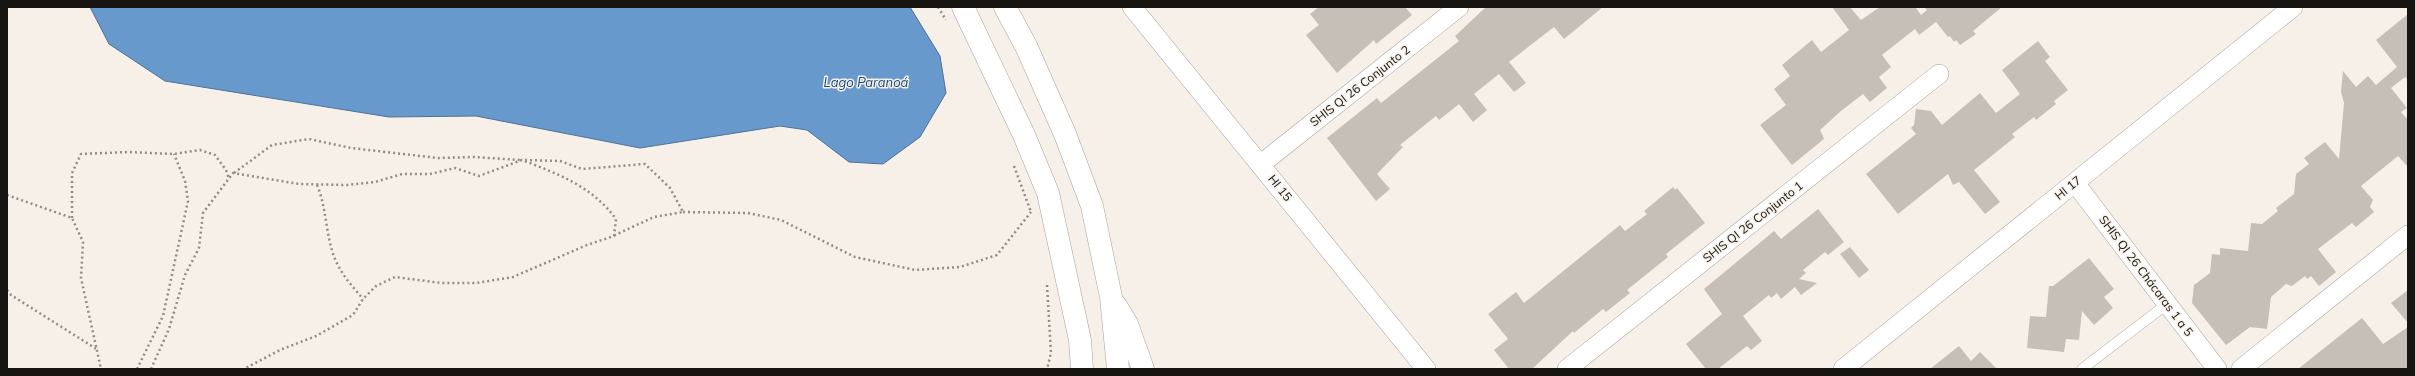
<svg xmlns="http://www.w3.org/2000/svg" width="2415" height="376" font-family="Mulish,sans-serif">
	<rect width="100%" height="100%" fill="#f7f0e9"/>
	<path fill="#6899cc" stroke="#507194" d="M90,7H910L940,56L946,93L920,137L883,164L849,162L807,130L780,126L640,148L476,116L389,117L165,81L109,44Z"/>
	<g fill="#c6bfb8">
		<path d="M1319,7H1405L1412,15L1376,44L1374,40L1337,73L1306,35L1319,25L1310,14Z"/>
		<path d="M1486,7H1603L1564,39L1554,27L1509,62L1526,83L1514,92L1499,74L1474,94L1487,110L1473,122L1459,104L1439,120L1436,116L1400,145L1403,147L1377,174L1390,189L1376,201L1327,138L1377,98L1381,103L1459,41L1455,36Z"/>
		<path d="M1832,7H1850L1861,20L1880,7H1915L1921,15L1927,10L1924,7H2002L1973,31L1976,34L1960,45L1956,40L1954,42L1950,36L1948,37L1936,22L1919,35L1915,29L1882,55L1891,67L1879,77L1887,88L1870,102L1863,94L1841,111L1820,130L1824,139L1792,165L1760,125L1786,105L1774,89L1790,76L1782,65L1812,40L1821,52L1849,30Z"/>
		<path d="M2408,14V80L2405,77L2391,88L2407,108L2401,112L2408,120V167L2398,156L2361,186L2373,200L2370,207L2374,212L2356,227L2352,223L2318,249L2336,272L2319,286L2311,276L2307,279L2305,276L2292,286L2286,284L2271,297L2267,329L2250,327L2226,345L2192,303L2194,285L2210,273L2212,254L2220,255V248L2248,251L2251,223L2262,224L2278,211L2276,208L2294,194L2296,174L2309,164L2304,158L2325,142L2339,159L2344,103L2341,92L2343,71L2356,87L2368,76L2376,85L2397,67L2376,40Z"/>
		<path d="M2038,41L2050,57L2045,61L2068,90L2054,101L2056,104L2036,120L2034,117L2012,134L2015,137L1974,170L2000,202L1985,214L1959,182L1953,185L1948,174L1898,214L1866,174L1916,134L1911,128L1914,125L1916,109L1931,111L1942,125L1980,93L1996,113L2020,94L2002,70Z"/>
		<path d="M1673,187L1675,190L1677,188L1705,223L1666,254L1668,257L1627,290L1630,293L1606,312L1603,309L1574,333L1573,331L1532,369H1509L1494,350L1508,339L1488,314L1516,292L1524,303L1620,225L1625,231L1647,214L1644,211Z"/>
		<path d="M1818,209L1844,242L1828,255L1825,252L1803,270L1806,273L1799,279L1817,283L1801,295L1795,287L1781,299L1777,293L1771,298L1769,295L1743,316L1762,341L1751,350L1747,346L1718,369H1706L1686,344L1722,314L1704,289L1774,231L1781,239Z"/>
		<path d="M1850,247L1869,270L1859,278L1840,254Z"/>
		<path d="M2089,258L2114,289L2104,297L2113,308L2094,325L2082,311L2079,340L2066,339L2064,352L2027,348L2030,316L2046,317L2049,286H2053Z"/>
		<path d="M2408,290V323L2391,303Z"/>
		<path d="M2362,318L2383,344L2408,327V369H2298Z"/>
		<path d="M1959,346L1971,361L1980,352L1997,369H1930Z"/>
	</g>
	<g fill="none" stroke-linecap="round" stroke-linejoin="round">
		<g stroke="#a6a09a" stroke-width="11">
			<path id="service" d="M2082,369L2167,304"/>
		</g>
		<g stroke="#a6a09a" stroke-width="20">
			<g id="minor">
				<path d="M1132,7L1426,369"/>
				<path d="M1261,164L1459,7"/>
				<path d="M2075,183L2217,369"/>
				<path d="M1567,369L1939,74"/>
				<path d="M1843,369L2293,7"/>
				<path d="M2241,369L2408,235"/>
			</g>
		</g>
		<g stroke="#a6a09a" stroke-width="23">
			<g id="trunk">
				<path d="M963,7L1024,135L1048,193L1080,340L1082,369"/>
				<path d="M1005,7L1026,46L1065,134L1092,206L1111,297L1118,369"/>
				<path d="M1116,306L1127,324L1143,369"/>
			</g>
		</g>
		<g stroke="#918c87" stroke-width="2.5" stroke-dasharray="2 3" stroke-linecap="butt">
			<path d="M938,7L946,20"/>
			<path d="M525,160L560,161L582,169L645,164L670,188L683,212L654,217L615,235"/>
			<path d="M1014,166L1031,212"/>
			<path d="M234,173L272,145L309,139L351,148L438,158L474,157L520,160"/>
			<path d="M317,185C328,210 325,243 339,267C345,279 355,289 363,299"/>
			<path d="M7,195L72,218L83,242L81,278L101,369"/>
			<path d="M683,212L748,213L781,220L855,257L915,270L960,267L997,255L1031,212"/>
			<path d="M72,218V173L81,154L128,152L174,154L200,150L215,155L226,170L229,179"/>
			<path d="M1047,285L1051,353L1047,369"/>
			<path d="M7,290L11,295L98,350"/>
			<path d="M137,369L163,316L188,201L185,181L174,154"/>
			<path d="M151,369L169,329L185,275L199,248L203,213L233,173L299,184L347,185L375,182L402,174H430L455,168L479,176L522,160C558,174 592,186 616,219L614,236L587,245L513,277L476,283H441L395,277L376,286L363,299L353,315L316,336L280,350L244,369"/>
		</g>
		<use href="#service" stroke="#fff" stroke-width="10"/>
		<use href="#minor" stroke="#fff" stroke-width="19"/>
		<use href="#trunk" stroke="#fff" stroke-width="22"/>
	</g>
	<g text-anchor="middle" stroke-width="3" stroke-linejoin="round" paint-order="stroke">
		<g font-size="12" fill="#171512" stroke="#f7f0e9">
			<text transform="translate(1360 86) rotate(-38)" y="4">SHIS QI 26 Conjunto 2</text>
			<text transform="translate(1280 188) rotate(51)" y="4">HI 15</text>
			<text transform="translate(2068 188) rotate(-39)" y="4">HI 17</text>
			<text transform="translate(1753 222) rotate(-38)" y="4">SHIS QI 26 Conjunto 1</text>
			<text transform="translate(2146 276) rotate(53)" y="4">SHIS QI 26 Chácaras 1 a 5</text>
		</g>
		<g font-size="13" font-style="italic" fill="#164a7b" stroke="#f7f0e9">
			<text x="866" y="87">Lago Paranoá</text>
		</g>
	</g>
	<rect width="2415" height="376" fill="none" stroke="#171512" stroke-width="16"/>
</svg>
